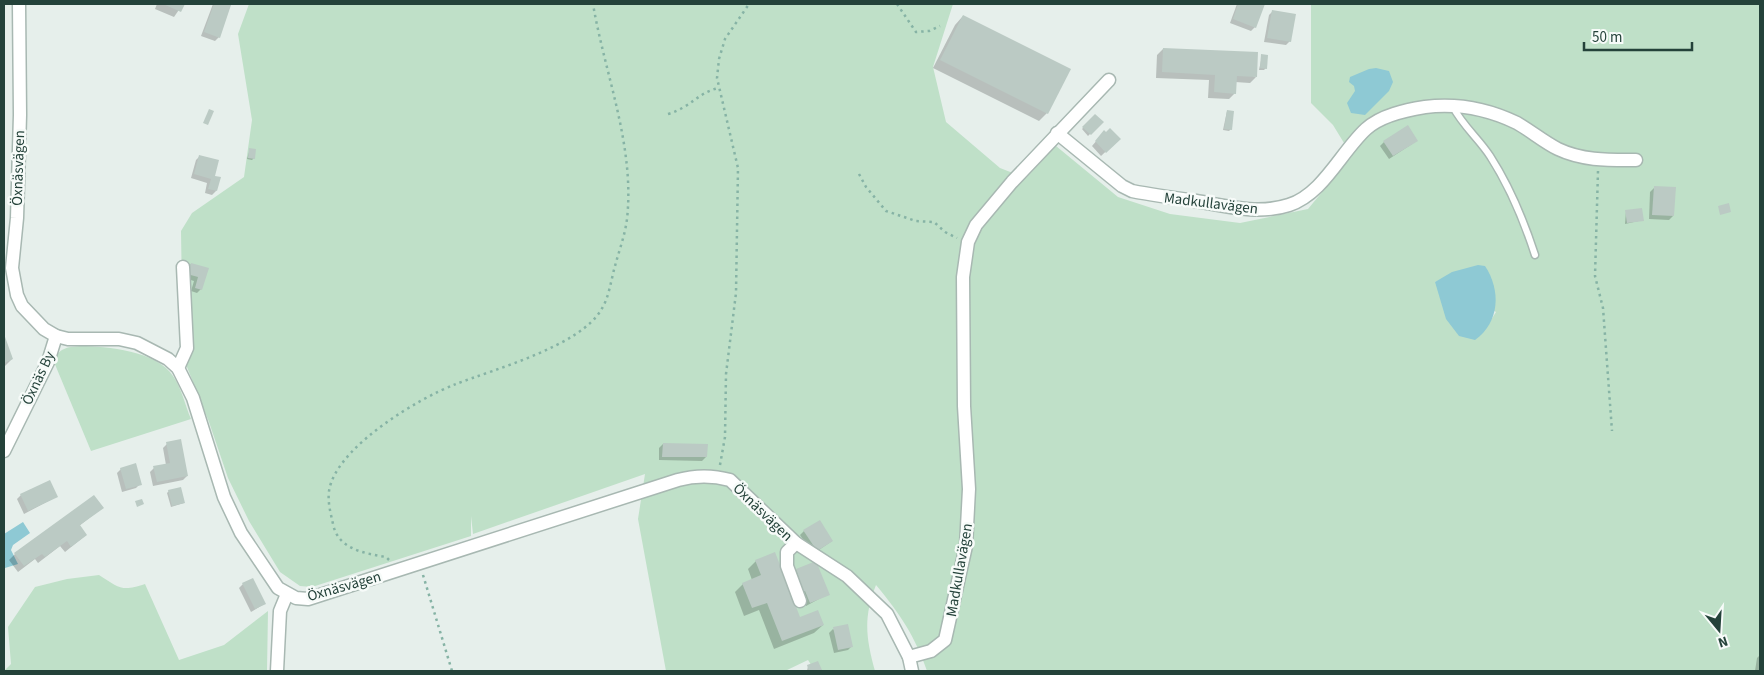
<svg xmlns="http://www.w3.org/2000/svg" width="1764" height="675" font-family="'Source Sans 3',sans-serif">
	<rect width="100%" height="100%" fill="#e6efeb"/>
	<g fill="#bfe0c8" fill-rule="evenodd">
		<path d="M249,4H953L933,67L946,122L1000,168L1026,178L1056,146L1118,197L1170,214L1240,223L1308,209L1352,156L1333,125L1311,103V4H1760V671H927C915,636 900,614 876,585C863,618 866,638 875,671H815L808,660L785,671H666L638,519L645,474L473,534L471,516V536L312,587L300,586L280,572L249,521L228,478L209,422L183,357L181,231L192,213L244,177L252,120L238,34ZM1442,279L1496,312L1491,320L1435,282Z"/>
		<path d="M80,346C107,346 157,351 173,376C182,389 185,405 191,419L91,451L54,362C58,348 67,347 80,346Z"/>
		<path d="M99,575C119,588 122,592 145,584L179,660L224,645L268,611L267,671H4L11,664L8,627L35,587L67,579Z"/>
	</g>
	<g fill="#8ec9d4">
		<path d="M1376,68L1389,71L1393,82L1389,91L1365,115L1351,113L1347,103L1355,91L1354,86L1349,82L1350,77L1369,69Z"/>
		<path d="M1478,265L1485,266C1501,290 1500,322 1475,340L1459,336L1446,319L1435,282L1452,272Z"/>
		<path d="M23,522L30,533L13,545L11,550L18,564L5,568L4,534Z"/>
	</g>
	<g fill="#0003">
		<path d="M157,4H183L174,17L155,9Z"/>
		<path d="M213,4L230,6L219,37L215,41L201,36Z"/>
		<path d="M1237,4H1264L1255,27L1251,31L1230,23Z"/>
		<path d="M1273,11L1290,41L1286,45L1264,42L1269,15Z"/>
		<path d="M963,16L1047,113L1039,121L933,68L955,25Z"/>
		<path d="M1163,49L1256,77L1250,83L1235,82V93L1229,99L1208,98L1209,80L1156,78L1157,55Z"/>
		<path d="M1262,56L1266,68L1264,70H1259Z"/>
		<path d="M1227,111L1231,129L1229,131L1223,130Z"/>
		<path d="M1095,116L1102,122L1088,136L1082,129Z"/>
		<path d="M1104,132L1119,139L1101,156L1092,146Z"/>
		<path d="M1384,142L1412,144L1389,159L1380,146Z"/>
		<path d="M250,149L254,158L252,160L247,159Z"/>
		<path d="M200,156L214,176L216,191L212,195L205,193L207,183L191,178L196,160Z"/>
		<path d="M1654,188L1673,216L1669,220L1649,219L1650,192Z"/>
		<path d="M1626,211L1643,220L1625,224Z"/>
		<path d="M191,264L207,269L201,289L197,293L191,291L194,281L184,278L187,268Z"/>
		<path d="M4,337L12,359L4,367Z"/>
		<path d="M167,444L187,476L183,480L153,486L150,472L154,468L166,465L163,448Z"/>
		<path d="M663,444L706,457L702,461L659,460V448Z"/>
		<path d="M121,469L140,484L136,488L122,492L117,473Z"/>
		<path d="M169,491L184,503L171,507L167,493Z"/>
		<path d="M21,495L56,497L24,514L17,499Z"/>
		<path d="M102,508L79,526L86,535L65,552L60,546L38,563L35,559L18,572L9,560L15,554Z"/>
		<path d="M804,531L832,541L813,554L800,535Z"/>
		<path d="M756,561L799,618L823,625L814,633L774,649L759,610L744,616L735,592L743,584L752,580L748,569Z"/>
		<path d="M797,570L828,594L806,606L793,574Z"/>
		<path d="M243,584L264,604L251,612L239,588Z"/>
		<path d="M833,629L852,646L848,650L834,653L829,633Z"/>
		<path d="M1760,655V671H1755L1757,658Z"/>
		<path d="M808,666L820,670L807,671Z"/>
	</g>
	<g fill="#bbcac4">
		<path d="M163,4H185L181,12Z"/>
		<path d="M214,4L231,5L220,38L204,32Z"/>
		<path d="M1238,4H1265L1256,28L1233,19Z"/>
		<path d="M1272,10L1296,14L1291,42L1267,38Z"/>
		<path d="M963,15L1071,69L1048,114L940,60Z"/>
		<path d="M1163,48L1258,52L1257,77L1237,76L1236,94L1214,92L1215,75L1162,72Z"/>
		<path d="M1261,54L1268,55L1267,69L1260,68Z"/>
		<path d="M209,109L214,111L208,125L203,123Z"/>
		<path d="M1227,110L1234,111L1232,130L1224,129Z"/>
		<path d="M1095,114L1104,122L1091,135L1082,127Z"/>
		<path d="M1408,125L1418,141L1393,156L1383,141Z"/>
		<path d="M1110,128L1121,139L1106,153L1095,141L1104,130L1106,132Z"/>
		<path d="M249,148L256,149L255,159L248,158Z"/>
		<path d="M199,155L219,160L215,176L221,177L217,191L208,189L211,179L194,174Z"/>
		<path d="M1654,186L1676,187L1674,216L1652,215Z"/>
		<path d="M1729,203L1731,212L1720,215L1718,206Z"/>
		<path d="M1642,208L1644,221L1627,223L1625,210Z"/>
		<path d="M191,263L209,268L202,290L195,288L198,277L187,274Z"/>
		<path d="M4,334L13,359L4,363Z"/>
		<path d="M181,439L188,476L157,482L153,466L170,463L166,442Z"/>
		<path d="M663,443L708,444L707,457H662Z"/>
		<path d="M136,463L142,485L126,489L120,468Z"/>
		<path d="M50,480L58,497L28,511L20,494Z"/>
		<path d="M181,487L185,503L172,506L168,490Z"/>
		<path d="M94,495L104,508L80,525L87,535L71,547L67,541L45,557L42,554L24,566L14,553Z"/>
		<path d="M142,499L144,504L137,507L135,501Z"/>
		<path d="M820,520L833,541L817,551L803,530Z"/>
		<path d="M775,552L800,617L818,610L824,625L782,641L767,603L752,608L742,583L761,575L755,560Z"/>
		<path d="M816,561L830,595L810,603L805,591L803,592L796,569Z"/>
		<path d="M253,578L266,604L255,609L242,583Z"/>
		<path d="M848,624L853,647L838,650L833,627Z"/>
		<path d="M818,661L822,670L809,671L807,665Z"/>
	</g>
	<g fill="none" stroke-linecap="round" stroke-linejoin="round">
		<g stroke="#a8b8b2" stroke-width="9">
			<path id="service" d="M1453,107C1463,126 1479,139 1490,156C1510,187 1524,221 1535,255"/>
		</g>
		<g stroke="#a8b8b2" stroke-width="15">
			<g id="minor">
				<path d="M19,4L20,115L17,218L12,268L17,295L22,306L44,329L56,336L68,339H119L137,343L168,359L178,368L193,398L224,497L241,533L278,588L296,598L308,599L678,480C696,475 712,475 730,480L796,543L847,576L887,614L909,657L912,671"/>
				<path d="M1057,133L1122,186L1132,191C1153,195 1174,198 1196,201C1226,206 1258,215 1289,205C1323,194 1341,152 1366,129C1381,115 1406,110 1425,107C1457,103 1488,109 1517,123C1531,131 1544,142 1558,149C1583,161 1610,160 1636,160"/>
				<path d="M178,368L187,348L183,267"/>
				<path d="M4,451L48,362L56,336"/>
				<path d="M796,543L787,552V566L800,601"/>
				<path d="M909,657L931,651L945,640L966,546L969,489L964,406L963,277L968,242L976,225L1012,182L1109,80"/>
				<path d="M277,671L280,611L287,594"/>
			</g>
		</g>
		<g stroke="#86b3a5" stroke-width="2.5" stroke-dasharray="2.5 4" stroke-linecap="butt">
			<path d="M897,4L916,32L929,31L940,26"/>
			<path d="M668,114C692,107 698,92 719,88"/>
			<path d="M1598,171L1595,276L1603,308L1612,431"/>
			<path d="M859,174L866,187L886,211L916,221L934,222L945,232L957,238"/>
			<path d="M720,465L725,437L726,374L736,293L738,168L717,78L719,59L725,39L749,4"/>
			<path d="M389,560L386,557C363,553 338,549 333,524C330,510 326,497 331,483C345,443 417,399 456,384C495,369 580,346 601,310C609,298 611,280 615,266C619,251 625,235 627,219C635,146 605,75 593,4"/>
			<path d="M423,575L452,671"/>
		</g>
		<use href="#service" stroke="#fff" stroke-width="6"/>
		<use href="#minor" stroke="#fff" stroke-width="12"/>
	</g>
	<g text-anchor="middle" stroke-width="5" stroke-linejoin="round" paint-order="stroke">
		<g font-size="15" fill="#24423a" stroke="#f7fbf9">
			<text transform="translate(18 168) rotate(-88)" y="5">Öxnäsvägen</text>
			<text transform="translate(1211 203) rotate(7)" y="5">Madkullavägen</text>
			<text transform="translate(38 378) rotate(-65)" y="5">Öxnäs By</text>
			<text transform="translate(763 512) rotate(44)" y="5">Öxnäsvägen</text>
			<text transform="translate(959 570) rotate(-80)" y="5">Madkullavägen</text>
			<text transform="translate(344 586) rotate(-16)" y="5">Öxnäsvägen</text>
		</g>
	</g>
	<rect width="1764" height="675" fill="none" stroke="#24423a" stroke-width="10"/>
	<g transform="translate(1719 630) rotate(162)" stroke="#f7fbf9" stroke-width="4" paint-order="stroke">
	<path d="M0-4L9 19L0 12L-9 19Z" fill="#24423a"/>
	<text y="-8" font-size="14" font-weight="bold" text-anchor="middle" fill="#24423a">N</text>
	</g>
	<path d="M1584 42v8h108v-8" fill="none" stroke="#24423a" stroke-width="2.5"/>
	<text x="1592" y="42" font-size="15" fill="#24423a" stroke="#f7fbf9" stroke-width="4" paint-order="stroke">50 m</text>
</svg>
